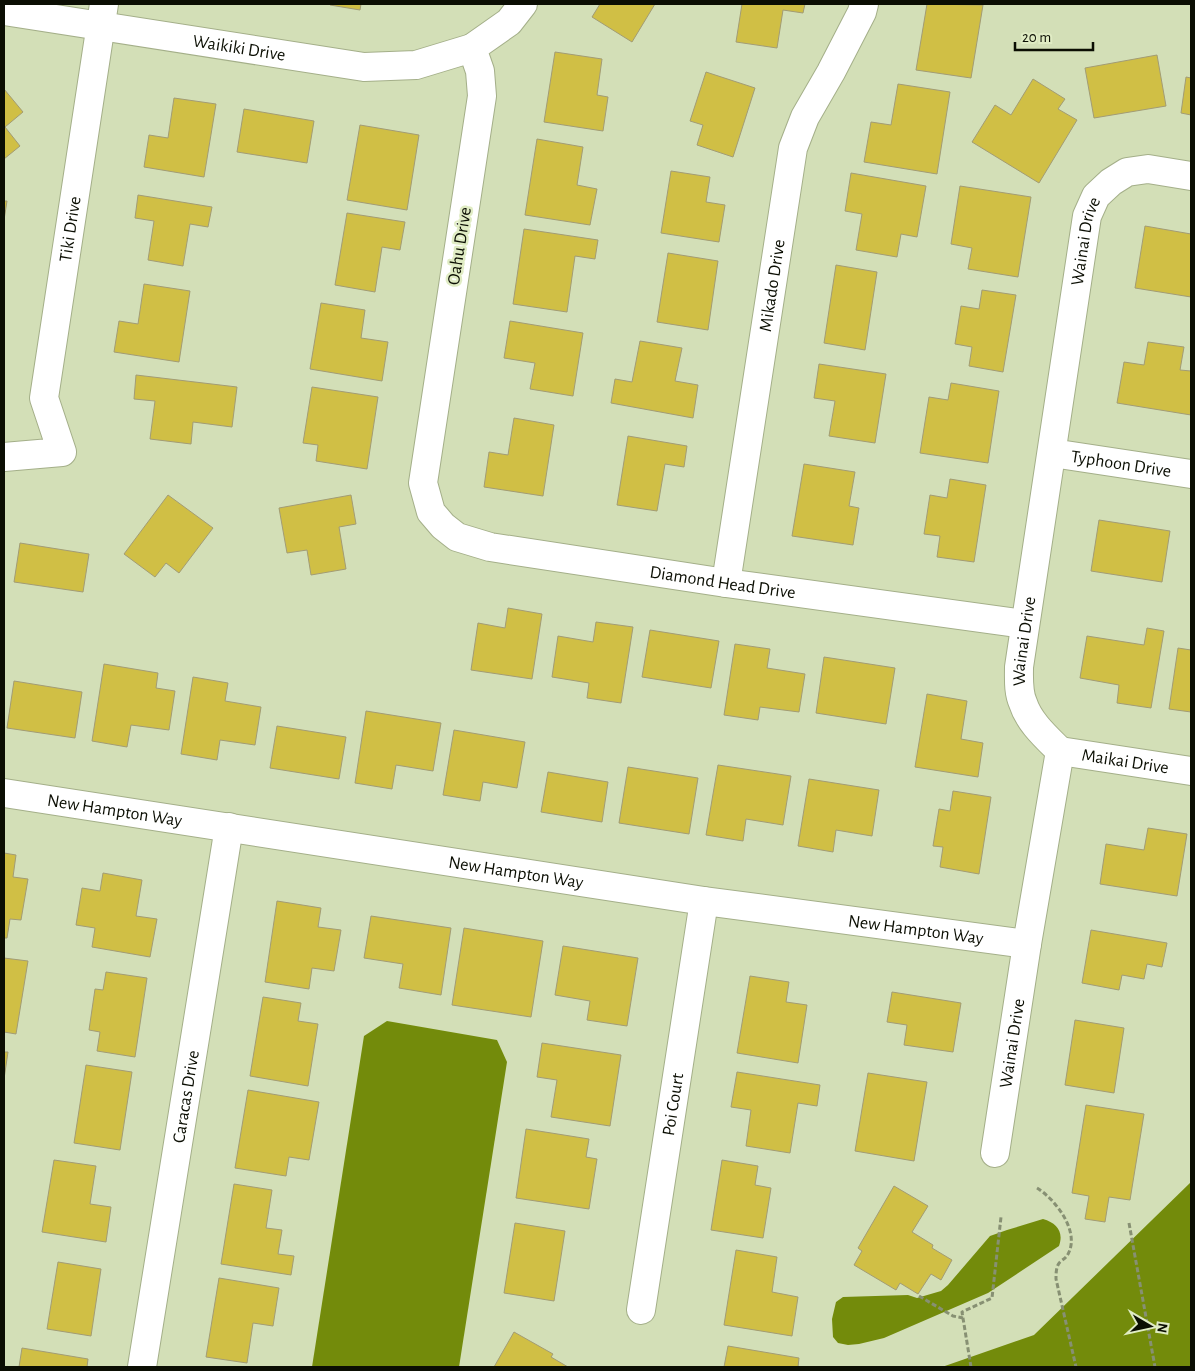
<svg xmlns="http://www.w3.org/2000/svg" width="1195" height="1371" font-family="'Alegreya Sans',sans-serif">
	<rect width="100%" height="100%" fill="#d3dfb7"/>
	<g fill="#738b0b">
		<path d="M387,1021L497,1040L507,1062L459,1367H312L364,1036Z"/>
		<path d="M1191,1182V1367H942L1034,1335Z"/>
		<path d="M1043,1219C1057,1223 1064,1232 1059,1246L988,1293L884,1338L859,1344L848,1345L838,1343L833,1337L832,1319L836,1302L843,1297L908,1295L917,1298L941,1291L948,1285L990,1236L1007,1230Z"/>
	</g>
	<g fill="#d0bf45" stroke="#a29c75">
		<path d="M330,4H361L360,10L330,5Z"/>
		<path d="M600,4H655L632,42L592,17Z"/>
		<path d="M742,4H805L803,13L783,10L777,48L736,42Z"/>
		<path d="M927,4L983,5L971,78L916,70Z"/>
		<path d="M555,52L602,59L597,95L608,97L603,131L544,122Z"/>
		<path d="M1157,55L1166,106L1094,118L1085,68Z"/>
		<path d="M706,72L755,88L733,157L697,145L703,125L690,121Z"/>
		<path d="M1186,77L1191,78V115L1181,113Z"/>
		<path d="M1033,79L1065,99L1058,109L1077,120L1039,183L972,142L995,105L1011,115Z"/>
		<path d="M898,84L950,92L937,174L864,162L871,122L891,125Z"/>
		<path d="M4,89L23,112L5,127L20,146L4,159Z"/>
		<path d="M174,98L216,104L204,177L144,167L149,135L168,138Z"/>
		<path d="M244,109L314,121L307,163L237,152Z"/>
		<path d="M360,125L419,135L407,210L347,200Z"/>
		<path d="M537,139L583,147L577,185L597,189L590,225L525,215Z"/>
		<path d="M671,171L710,177L706,202L725,205L719,242L661,233Z"/>
		<path d="M851,173L926,186L917,237L901,234L897,257L856,250L862,214L845,211Z"/>
		<path d="M960,186L1031,197L1018,277L968,269L972,248L951,244Z"/>
		<path d="M138,195L212,207L208,227L190,224L183,266L148,260L154,221L135,218Z"/>
		<path d="M4,201H7L4,220Z"/>
		<path d="M347,213L405,222L400,250L382,247L375,292L335,285Z"/>
		<path d="M1145,226L1191,234V297L1135,288Z"/>
		<path d="M524,229L598,240L595,259L575,256L567,312L513,304Z"/>
		<path d="M668,253L718,261L708,330L657,322Z"/>
		<path d="M836,265L877,272L865,350L824,343Z"/>
		<path d="M144,284L190,291L179,362L114,352L119,321L138,324Z"/>
		<path d="M982,290L1016,295L1003,372L969,366L972,347L955,344L961,306L979,309Z"/>
		<path d="M321,303L365,310L361,338L388,342L382,381L310,369Z"/>
		<path d="M510,321L583,333L573,396L530,389L535,363L504,358Z"/>
		<path d="M640,341L682,348L675,381L698,385L693,418L611,403L615,379L632,382Z"/>
		<path d="M1148,342L1184,347L1180,370L1191,371V415L1117,403L1124,362L1144,365Z"/>
		<path d="M819,364L886,374L875,443L829,436L835,401L814,398Z"/>
		<path d="M136,375L237,387L232,427L193,422L191,444L150,439L155,401L134,399Z"/>
		<path d="M951,383L999,391L988,463L920,453L929,397L948,400Z"/>
		<path d="M312,387L378,397L367,469L316,461L318,445L303,443Z"/>
		<path d="M514,418L554,425L543,496L484,487L489,452L508,455Z"/>
		<path d="M628,436L687,446L684,467L665,464L657,511L617,505Z"/>
		<path d="M804,464L855,472L849,506L859,508L853,545L792,536Z"/>
		<path d="M950,479L986,485L974,562L937,557L940,536L924,534L930,495L947,498Z"/>
		<path d="M168,495L213,528L179,573L166,563L155,577L124,554Z"/>
		<path d="M351,495L356,524L339,527L346,569L311,575L307,550L287,553L279,508Z"/>
		<path d="M1099,520L1170,531L1162,582L1091,571Z"/>
		<path d="M20,543L89,554L83,592L14,582Z"/>
		<path d="M508,608L542,614L532,679L471,670L478,623L505,628Z"/>
		<path d="M596,622L633,627L621,703L587,698L589,683L552,677L558,636L593,642Z"/>
		<path d="M1147,628L1164,631L1151,708L1117,703L1119,685L1080,678L1087,636L1144,645Z"/>
		<path d="M650,630L719,641L711,688L642,677Z"/>
		<path d="M735,644L770,649L767,668L805,674L799,712L760,707L758,720L724,715Z"/>
		<path d="M1178,648L1191,650V712L1169,709Z"/>
		<path d="M824,657L895,668L886,724L816,713Z"/>
		<path d="M104,664L158,673L156,688L175,691L169,730L131,725L127,747L92,741Z"/>
		<path d="M193,677L228,683L225,701L261,707L255,745L220,740L217,760L181,754Z"/>
		<path d="M14,681L82,692L75,738L7,728Z"/>
		<path d="M927,694L967,701L961,739L983,743L978,777L915,767Z"/>
		<path d="M366,711L441,723L433,771L396,765L392,789L355,783Z"/>
		<path d="M277,726L346,737L339,779L270,768Z"/>
		<path d="M454,730L525,742L517,788L483,782L480,801L443,795Z"/>
		<path d="M718,765L791,776L783,825L746,819L743,841L706,835Z"/>
		<path d="M628,767L698,778L689,834L619,823Z"/>
		<path d="M548,772L608,782L602,822L541,812Z"/>
		<path d="M809,779L879,790L872,836L836,830L833,852L798,846Z"/>
		<path d="M953,791L991,797L979,874L940,867L943,847L933,846L939,809L950,811Z"/>
		<path d="M1148,828L1187,834L1177,896L1100,884L1106,844L1144,850Z"/>
		<path d="M4,853L16,855L13,877L28,879L21,920L10,919L7,938H4Z"/>
		<path d="M103,873L142,880L136,916L157,919L150,957L92,947L95,928L76,925L82,888L100,891Z"/>
		<path d="M277,901L321,908L318,927L341,930L334,971L312,968L309,989L265,982Z"/>
		<path d="M371,916L451,928L441,995L399,988L403,964L364,958Z"/>
		<path d="M464,928L543,941L531,1017L452,1005Z"/>
		<path d="M1091,930L1167,943L1162,967L1147,964L1144,979L1122,975L1119,990L1082,983Z"/>
		<path d="M563,946L638,958L627,1026L587,1020L590,1001L555,995Z"/>
		<path d="M4,958L28,961L16,1034L4,1032Z"/>
		<path d="M106,972L147,978L135,1057L97,1051L100,1032L89,1030L95,989L103,990Z"/>
		<path d="M750,976L789,982L786,1002L807,1005L798,1063L737,1053Z"/>
		<path d="M892,992L961,1003L953,1052L904,1045L907,1025L887,1022Z"/>
		<path d="M263,997L301,1003L298,1021L318,1024L308,1086L250,1076Z"/>
		<path d="M1075,1020L1124,1028L1114,1093L1065,1085Z"/>
		<path d="M542,1043L621,1055L610,1126L551,1117L557,1080L537,1077Z"/>
		<path d="M4,1052H8L4,1079Z"/>
		<path d="M86,1065L132,1072L120,1150L74,1143Z"/>
		<path d="M737,1072L820,1085L817,1106L798,1103L790,1153L746,1146L751,1110L731,1107Z"/>
		<path d="M868,1073L927,1082L914,1161L855,1151Z"/>
		<path d="M248,1090L319,1102L309,1160L289,1157L286,1176L235,1168Z"/>
		<path d="M1086,1105L1144,1114L1130,1200L1109,1197L1105,1222L1085,1219L1089,1196L1072,1193Z"/>
		<path d="M526,1129L589,1139L586,1157L597,1159L589,1209L516,1198Z"/>
		<path d="M54,1160L96,1166L90,1204L111,1207L106,1242L42,1232Z"/>
		<path d="M722,1160L758,1166L755,1185L771,1188L763,1238L711,1230Z"/>
		<path d="M234,1184L272,1190L266,1228L282,1230L278,1254L294,1256L291,1275L221,1264Z"/>
		<path d="M894,1186L928,1206L912,1232L933,1245L932,1248L952,1260L941,1280L931,1274L918,1294L900,1283L896,1290L854,1265L862,1251L858,1248Z"/>
		<path d="M515,1223L565,1231L554,1301L504,1293Z"/>
		<path d="M736,1250L777,1257L772,1292L798,1297L792,1336L724,1325Z"/>
		<path d="M58,1262L101,1269L91,1336L47,1329Z"/>
		<path d="M219,1278L279,1288L273,1326L253,1323L247,1363L206,1357Z"/>
		<path d="M514,1332L553,1354L551,1357L568,1367H494Z"/>
		<path d="M728,1346L799,1358L798,1367H724Z"/>
		<path d="M22,1348L88,1359L87,1367H19Z"/>
	</g>
	<g fill="none" stroke-linecap="round" stroke-linejoin="round">
		<g stroke="#a4af89" stroke-width="30">
			<g id="minor">
				<path id="s1" d="M523,4L509,22L472,48L480,71L482,96L423,483L431,512L443,526L457,537L490,547L726,583L1025,624"/>
				<path id="s2" d="M4,11L364,67L416,65L472,48"/>
				<path id="s3" d="M1052,453L1191,474"/>
				<path id="s4" d="M4,457L62,452L44,398L104,4"/>
				<path id="s5" d="M726,583L793,148L805,117L831,72L862,12L864,4"/>
				<path id="s6" d="M1060,751L1191,771"/>
				<path id="s7" d="M4,793L704,901L1027,944"/>
				<path id="s8" d="M995,1153L1027,944L1060,751C1046,737 1029,722 1023,703C1018,692 1019,679 1019,667L1087,216L1096,196L1111,182L1127,172L1148,169L1191,176"/>
				<path id="s9" d="M641,1310L704,901"/>
				<path id="s10" d="M142,1367L229,827"/>
			</g>
		</g>
		<g stroke="#879073" stroke-width="3" stroke-dasharray="5 2.5" stroke-linecap="butt">
			<path d="M1037,1188C1055,1199 1079,1230 1069,1252C1067,1257 1065,1258 1061,1261C1056,1265 1056,1273 1056,1279L1076,1367"/>
			<path d="M1129,1223L1155,1367"/>
			<path d="M919,1296L953,1316L963,1318"/>
			<path d="M971,1367L962,1312L992,1298L1001,1217"/>
		</g>
		<use href="#minor" stroke="#fff" stroke-width="28"/>
	</g>
	<g text-anchor="middle" stroke-width="5" stroke-linejoin="round" paint-order="stroke">
		<g font-size="18" fill="#0b0e03" stroke="#e0ecc4">
			<text dy="6" stroke="none"><textPath href="#s2" startOffset="238">Waikiki Drive</textPath></text>
			<text dy="6" stroke="none"><textPath href="#s4" startOffset="286">Tiki Drive</textPath></text>
			<text dy="6" stroke="none"><textPath href="#s8" startOffset="936">Wainai Drive</textPath></text>
			<text transform="translate(459 246) rotate(-81)" y="6">Oahu Drive</text>
			<text dy="6" stroke="none"><textPath href="#s5" startOffset="301">Mikado Drive</textPath></text>
			<text dy="6" stroke="none"><textPath href="#s3" startOffset="70">Typhoon Drive</textPath></text>
			<text dy="6" stroke="none"><textPath href="#s1" startOffset="845">Diamond Head Drive</textPath></text>
			<text dy="6" stroke="none"><textPath href="#s8" startOffset="531">Wainai Drive</textPath></text>
			<text dy="6" stroke="none"><textPath href="#s6" startOffset="66">Maikai Drive</textPath></text>
			<text dy="6" stroke="none"><textPath href="#s7" startOffset="112">New Hampton Way</textPath></text>
			<text dy="6" stroke="none"><textPath href="#s7" startOffset="518">New Hampton Way</textPath></text>
			<text dy="6" stroke="none"><textPath href="#s7" startOffset="922">New Hampton Way</textPath></text>
			<text dy="6" stroke="none"><textPath href="#s8" startOffset="111">Wainai Drive</textPath></text>
			<text dy="6" stroke="none"><textPath href="#s10" startOffset="274">Caracas Drive</textPath></text>
			<text dy="6" stroke="none"><textPath href="#s9" startOffset="208">Poi Court</textPath></text>
		</g>
	</g>
	<rect width="1195" height="1371" fill="none" stroke="#0b0e03" stroke-width="10"/>
	<g transform="translate(1150 1326) rotate(99)" stroke="#e0ecc4" stroke-width="4" paint-order="stroke">
	<path d="M0-4L9 19L0 12L-9 19Z" fill="#0b0e03"/>
	<text y="-8" font-size="14" font-weight="bold" text-anchor="middle" fill="#0b0e03">N</text>
	</g>
	<path d="M1015 42v8h78v-8" fill="none" stroke="#0b0e03" stroke-width="2.5"/>
	<text x="1022" y="42" font-size="15" fill="#0b0e03" stroke="#e0ecc4" stroke-width="4" paint-order="stroke">20 m</text>
</svg>
